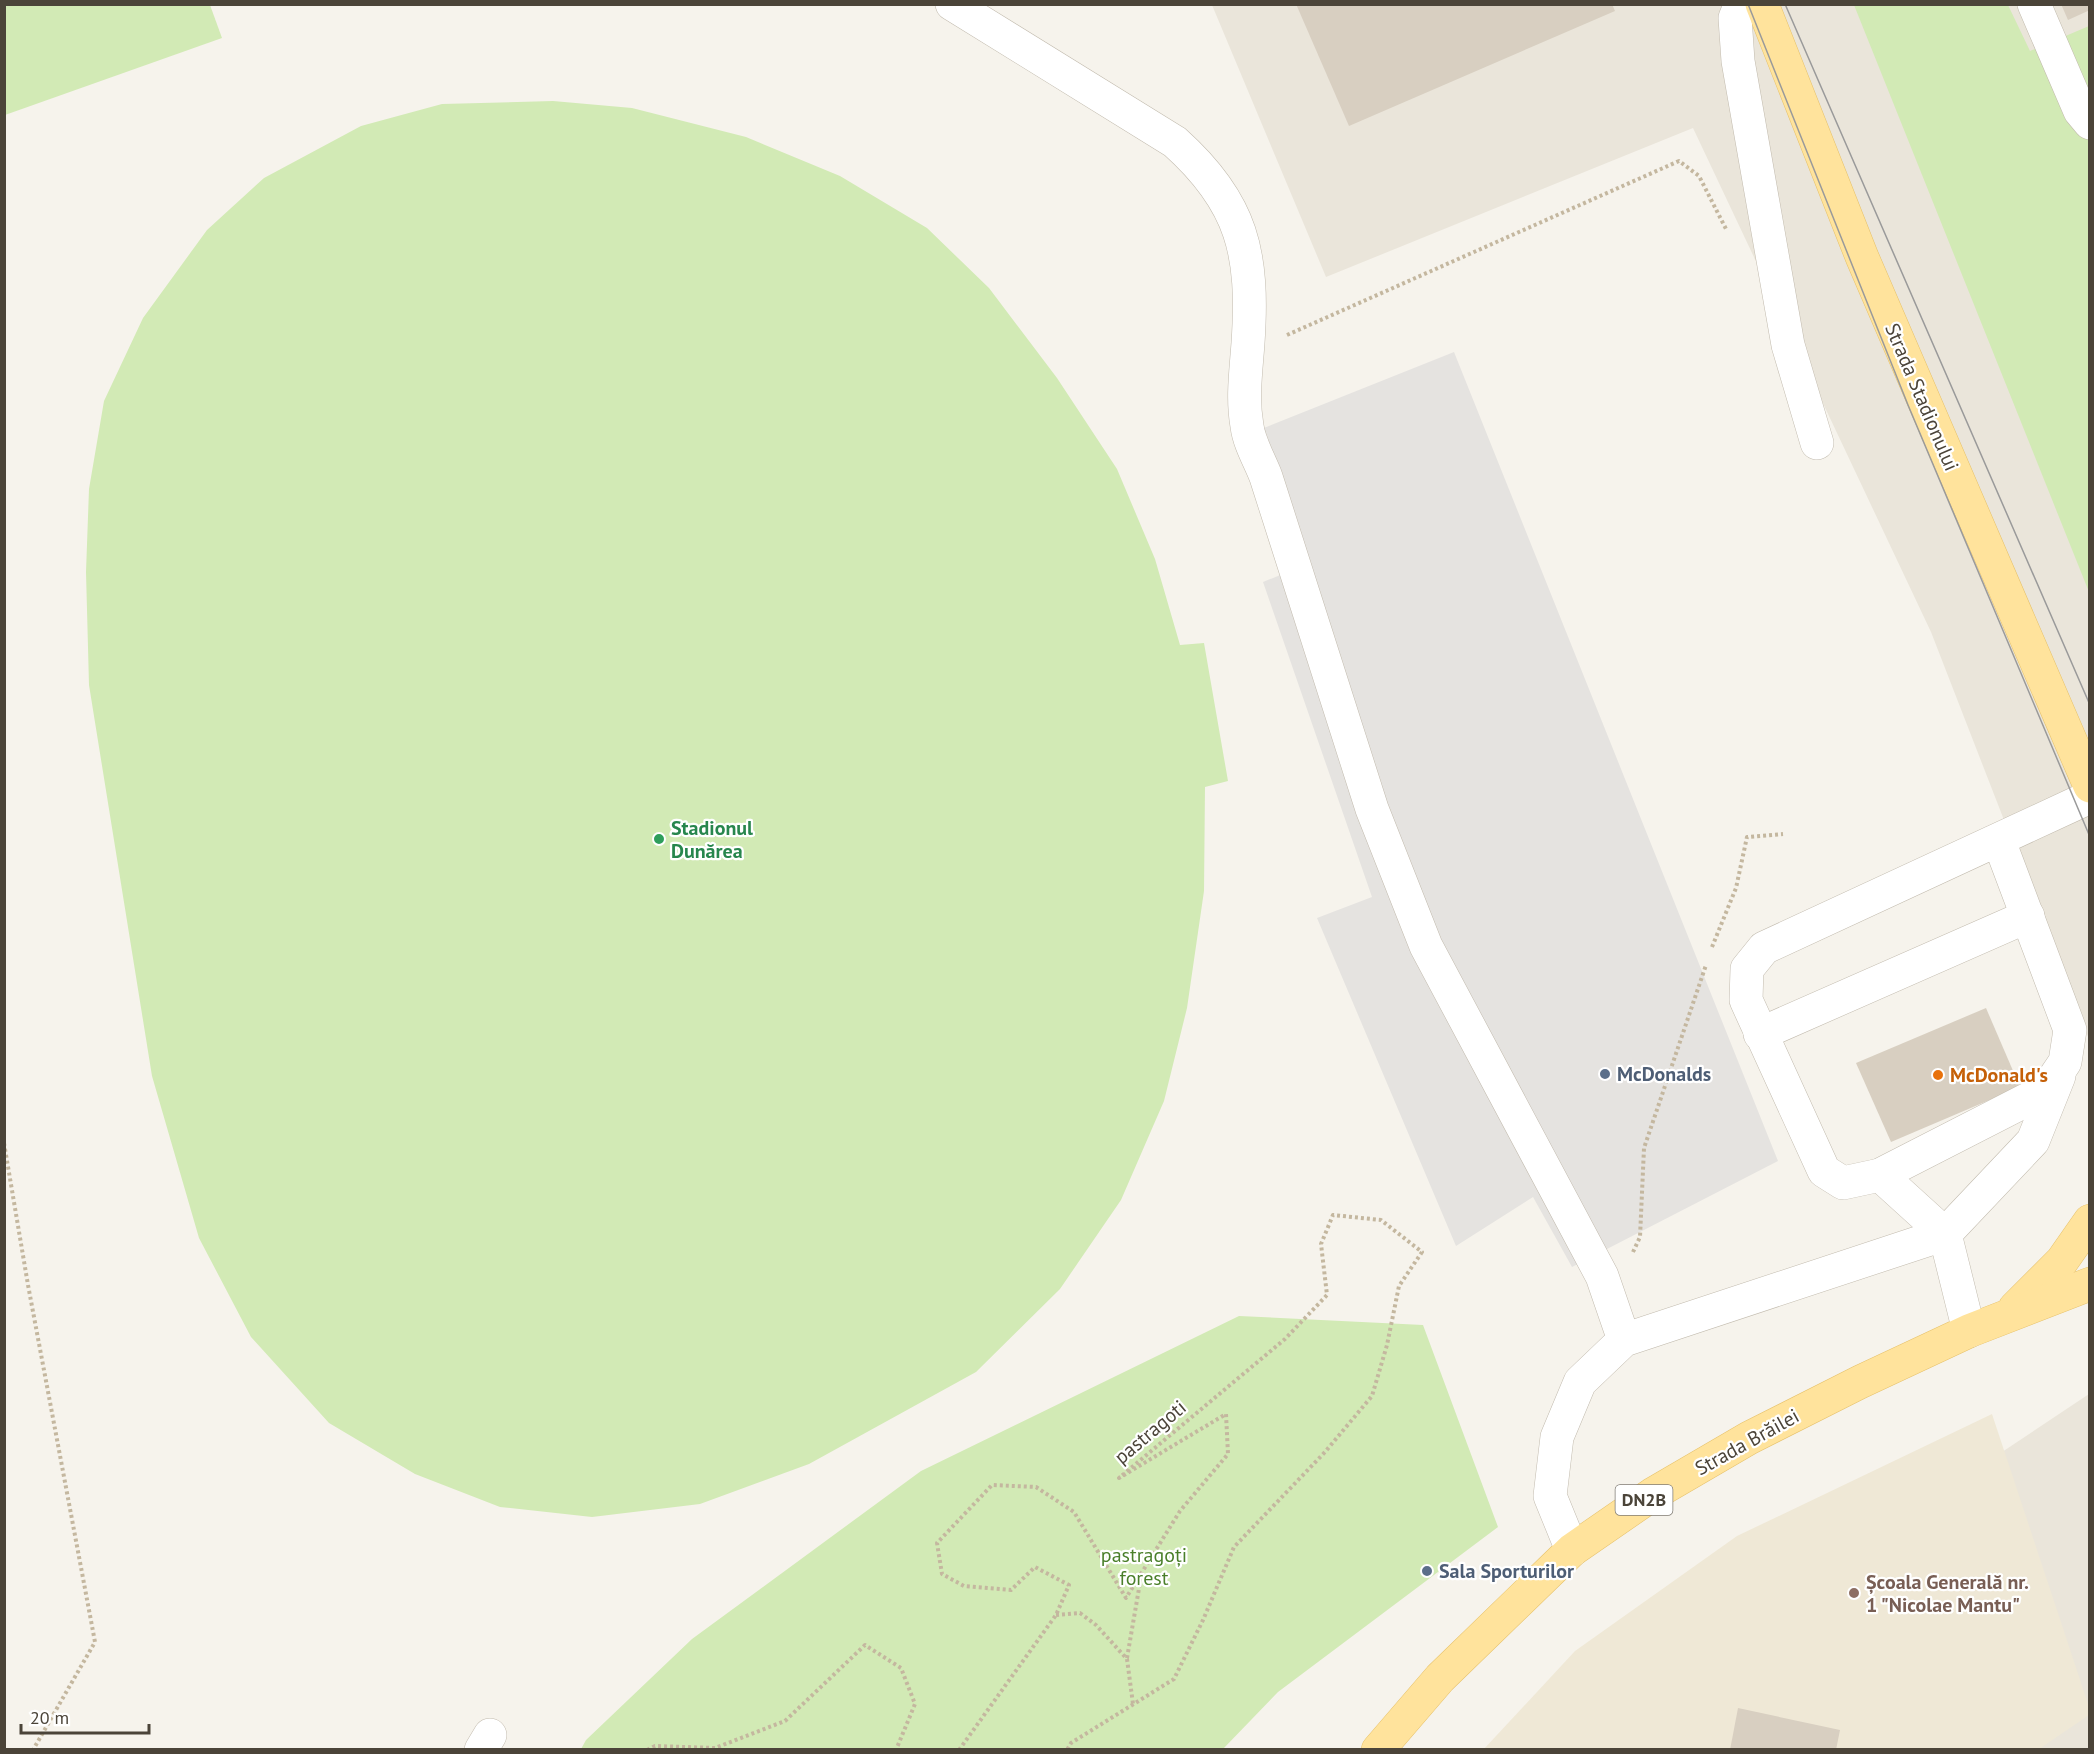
<svg xmlns="http://www.w3.org/2000/svg" width="2094" height="1754" font-family="'PT Sans',sans-serif">
	<rect width="100%" height="100%" fill="#f6f3ec"/>
	<g fill="#eae5da">
		<path d="M1212,5H2089V1039L1931,632L1693,128L1326,277Z"/>
		<path d="M2089,1394V1749H1556Z"/>
	</g>
	<path fill="#efe8d6" d="M1992,1414L2089,1707V1715L2039,1749L1483,1750L1575,1651L1737,1536Z"/>
	<g fill="#d2eab5">
		<path d="M4,5H210L222,38L5,115Z"/>
		<path d="M1854,5H2008L2030,51L2089,26V592Z"/>
		<path d="M553,101L632,108L746,137L840,176L927,228L989,288L1057,378L1117,469L1155,559L1180,645L1204,643L1228,781L1205,787L1204,891L1187,1008L1164,1101L1121,1200L1060,1289L976,1372L809,1464L700,1504L592,1517L500,1507L415,1474L329,1423L251,1337L199,1238L152,1076L89,685L86,572L89,489L104,401L143,318L207,230L264,178L361,126L442,104Z"/>
		<path d="M1239,1316L1423,1325L1498,1527L1278,1692L1223,1749H581L586,1740L692,1639L921,1471Z"/>
	</g>
	<path fill="#e5e3e0" d="M1454,352L1778,1161L1572,1267L1533,1197L1456,1246L1317,918L1372,897L1263,582L1305,565L1254,432Z"/>
	<g fill="#d8cfc1">
		<path d="M1296,4H1612L1615,11L1349,126Z"/>
		<path d="M2061,4H2090V10L2068,20Z"/>
		<path d="M1986,1008L2020,1087L1891,1142L1856,1063Z"/>
		<path d="M1738,1708L1840,1730L1836,1750H1730Z"/>
	</g>
	<g fill="none" stroke-linecap="round" stroke-linejoin="round">
		<g stroke="#c2bbae" stroke-width="34">
			<g id="minor">
				<path d="M952,4L1175,142C1243,203 1254,254 1248,343C1246,371 1242,398 1247,426C1249,443 1260,461 1266,477L1372,809L1426,946L1602,1276L1624,1340"/>
				<path d="M1741,4L1735,18L1738,61L1788,345L1817,443"/>
				<path d="M2034,4L2080,111L2090,123"/>
				<path d="M1999,841L2070,1030L2065,1062L2046,1090L1880,1175L1843,1183L1824,1171L1746,1000L1747,969L1764,948L2090,797"/>
				<path d="M1760,1034L2028,916"/>
				<path d="M1880,1175L1945,1234L2033,1141L2059,1076"/>
				<path d="M1572,1550L1550,1496L1557,1437L1580,1382L1624,1340L1945,1234L1969,1331"/>
				<path d="M481,1750L490,1735"/>
			</g>
		</g>
		<g stroke="#e6c16a" stroke-width="34">
			<g id="major">
				<path d="M1762,4L1862,257L2090,786"/>
				<path d="M2015,1308L2062,1261L2090,1221"/>
				<path d="M1378,1750L1440,1678L1572,1550L1653,1494L1749,1438L1860,1382L1969,1331L2090,1284"/>
			</g>
		</g>
		<g stroke="#c4b79f" stroke-width="4" stroke-dasharray="3 3" stroke-linecap="butt">
			<path d="M1287,335L1679,161L1699,176L1726,229"/>
			<path d="M1712,947L1736,888L1747,837L1783,834"/>
			<path d="M4,1143L28,1285L95,1642L33,1750"/>
			<path d="M1633,1252L1640,1237L1644,1148L1706,965"/>
			<path d="M1056,1615L1080,1613L1096,1625L1127,1659L1133,1704"/>
			<path d="M1127,1658L1141,1577"/>
			<path d="M647,1750L655,1746L715,1748L785,1721L865,1645L901,1668L915,1704L896,1750"/>
			<path d="M959,1750L1056,1615L1069,1585L1035,1567L1011,1590L964,1586L942,1574L937,1543L992,1485L1036,1487L1074,1512L1126,1598L1180,1511L1228,1454L1226,1414L1119,1478L1285,1339L1327,1295L1321,1244L1333,1215L1381,1220L1422,1252L1399,1286L1387,1345L1372,1396L1325,1452L1234,1547L1203,1620L1174,1679L1071,1743L1067,1750"/>
		</g>
		<use href="#minor" stroke="#fff" stroke-width="33"/>
		<use href="#major" stroke="#ffe39c" stroke-width="33"/>
		<g stroke="#9a9a9a" stroke-width="1.5">
			<path d="M1748,4L1908,405L2090,837"/>
			<path d="M1785,4L2090,705"/>
		</g>
	</g>
	<circle fill="#2e9e5b" stroke="#fff" stroke-width="2" cx="659" cy="839" r="6"/>
	<g fill="#5c6f8a" stroke="#fff" stroke-width="2">
		<circle cx="1605" cy="1074" r="6"/>
		<circle cx="1427" cy="1571" r="6"/>
	</g>
	<circle fill="#e8710a" stroke="#fff" stroke-width="2" cx="1938" cy="1075" r="6"/>
	<circle fill="#8d6e63" stroke="#fff" stroke-width="2" cx="1854" cy="1593" r="6"/>
	<g text-anchor="middle" stroke-width="4.5" stroke-linejoin="round" paint-order="stroke">
		<rect fill="#fff" stroke="#817c74" stroke-width="1.5" x="1615.5" y="1485" width="57" height="30" rx="4.5"/>
		<g font-size="18" font-weight="bold" fill="#4b4439">
			<text x="1644" y="1506">DN2B</text>
		</g>
		<g font-size="20" fill="#4b4439" stroke="#fff">
			<text transform="translate(1922 397) rotate(67)" y="7">Strada Stadionului</text>
			<text transform="translate(1150 1432) rotate(-40)" y="7">pastragoti</text>
			<text transform="translate(1747 1442) rotate(-29)" y="7">Strada Brăilei</text>
		</g>
		<g font-size="20" font-weight="bold" fill="#27864d" stroke="#fff" text-anchor="start">
			<text x="671" y="835">Stadionul<tspan x="671" dy="23">Dunărea</tspan></text>
		</g>
		<g font-size="20" font-weight="bold" fill="#4e5e75" stroke="#fff" text-anchor="start">
			<text x="1617" y="1081">McDonalds</text>
			<text x="1439" y="1578">Sala Sporturilor</text>
		</g>
		<g font-size="20" font-weight="bold" fill="#c56008" stroke="#fff" text-anchor="start">
			<text x="1950" y="1082">McDonald's</text>
		</g>
		<g font-size="20" fill="#4a7f2a" stroke="#fff">
			<text x="1144" y="1562">pastragoți<tspan x="1144" dy="23">forest</tspan></text>
		</g>
		<g font-size="20" font-weight="bold" fill="#785e54" stroke="#fff" text-anchor="start">
			<text x="1866" y="1589">Școala Generală nr.<tspan x="1866" dy="23">1 "Nicolae Mantu"</tspan></text>
		</g>
	</g>
	<rect width="2094" height="1754" fill="none" stroke="#4b4439" stroke-width="12"/>
	<path d="M21 1724v9h128v-9" fill="none" stroke="#4b4439" stroke-width="3"/>
	<text x="30" y="1724" font-size="18" fill="#4b4439" stroke="#ffffff" stroke-width="4.5" paint-order="stroke">20 m</text>
</svg>
